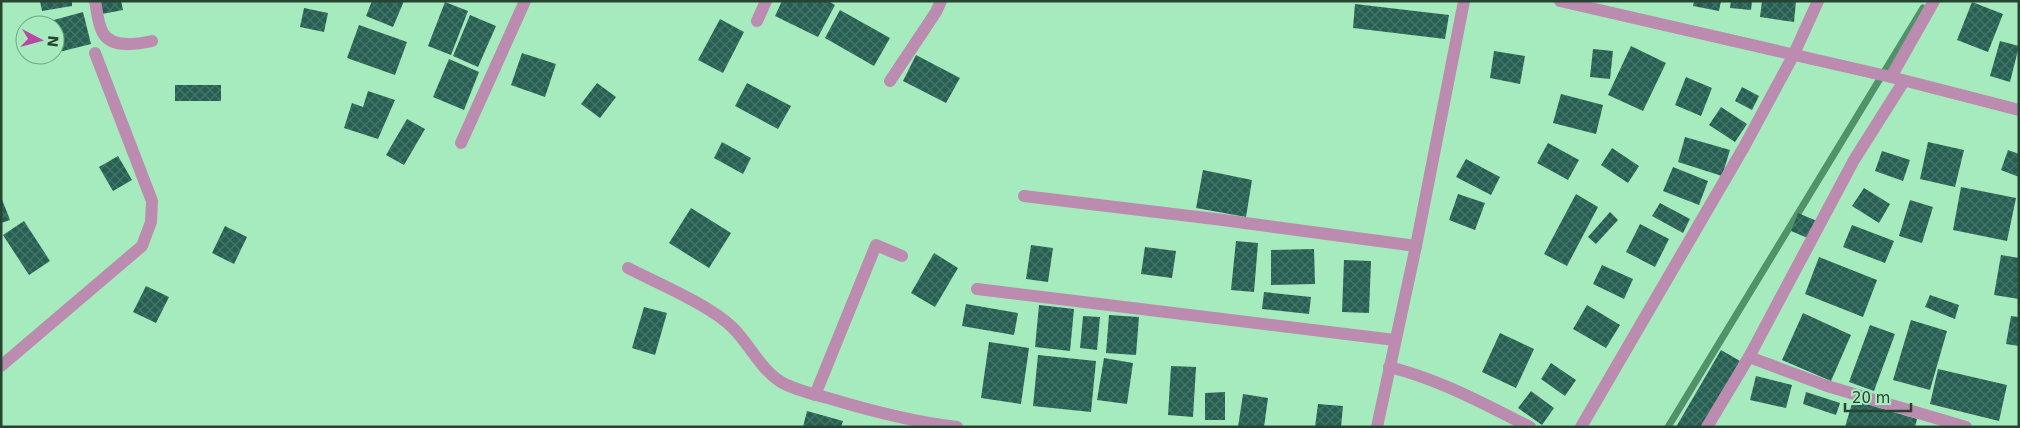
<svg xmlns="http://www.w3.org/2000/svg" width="2020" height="428" font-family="'DejaVu Sans',sans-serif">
	<defs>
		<pattern id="building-cross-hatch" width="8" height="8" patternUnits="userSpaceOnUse" patternTransform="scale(1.25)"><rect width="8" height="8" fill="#276053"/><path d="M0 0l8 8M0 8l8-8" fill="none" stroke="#457569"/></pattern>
	</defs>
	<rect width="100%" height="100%" fill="#a6ebbd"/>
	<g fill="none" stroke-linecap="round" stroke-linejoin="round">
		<path stroke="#52926b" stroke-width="7" d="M1668,427L1923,8"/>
	</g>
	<g fill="url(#building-cross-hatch)">
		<path d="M40,1H72V6L42,11Z"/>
		<path d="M99,1H121L123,10L102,14Z"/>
		<path d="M372,1H404L393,27L366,16Z"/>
		<path d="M782,1H828L835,5L818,37L775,16Z"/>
		<path d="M1694,1H1721L1719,11L1693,6Z"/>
		<path d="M1731,1H1752L1751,10L1730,8Z"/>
		<path d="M1762,1H1796L1794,22L1760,17Z"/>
		<path d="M445,2L468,11L451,55L428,46Z"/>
		<path d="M1972,2L2003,14L1988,52L1957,40Z"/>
		<path d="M1355,4L1449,15L1445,39L1353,28Z"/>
		<path d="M304,8L328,13L324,32L300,27Z"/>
		<path d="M840,10L890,38L874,66L825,38Z"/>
		<path d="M83,12L91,44L55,53V25H43V23Z"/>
		<path d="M470,15L496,26L478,67L453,56Z"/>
		<path d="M720,19L744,32L723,73L698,60Z"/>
		<path d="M359,25L407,42L395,75L347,58Z"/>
		<path d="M2000,41L2019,46L2010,82L1990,76Z"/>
		<path d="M1631,46L1666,63L1643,111L1608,95Z"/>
		<path d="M1593,49L1613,51L1610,79L1590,77Z"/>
		<path d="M1494,51L1525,56L1520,84L1490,78Z"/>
		<path d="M522,53L556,64L545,97L511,85Z"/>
		<path d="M916,55L960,78L946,103L903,81Z"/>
		<path d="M449,59L479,72L464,110L433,97Z"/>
		<path d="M1686,77L1712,88L1701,116L1675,105Z"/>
		<path d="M597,83L616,97L600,118L581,104Z"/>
		<path d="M747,83L791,106L778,129L735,106Z"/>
		<rect x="175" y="85" width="46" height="16"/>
		<path d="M1742,87L1759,96L1752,110L1735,101Z"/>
		<path d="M368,91L395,100L378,139L344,128L352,103L363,107Z"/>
		<path d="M1561,94L1603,105L1596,134L1553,123Z"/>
		<path d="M1721,107L1747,124L1735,142L1709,125Z"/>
		<path d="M407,119L425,129L404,165L386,155Z"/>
		<path d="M1685,137L1730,150L1722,176L1678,162Z"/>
		<path d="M722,142L751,158L743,174L714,158Z"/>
		<path d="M1928,142L1964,150L1955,187L1920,179Z"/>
		<path d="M1548,143L1579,160L1568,180L1537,163Z"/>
		<path d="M1612,148L1639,166L1628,183L1601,165Z"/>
		<path d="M2008,150L2019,154V177L2001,170Z"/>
		<path d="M1882,151L1910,160L1903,181L1875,171Z"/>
		<path d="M118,156L132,180L113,191L99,167Z"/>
		<path d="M1466,159L1500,177L1491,195L1456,177Z"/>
		<path d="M1673,167L1708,181L1699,205L1663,191Z"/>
		<path d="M1203,170L1252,180L1246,217L1196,208Z"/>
		<path d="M1961,187L2016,198L2007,241L1953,230Z"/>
		<path d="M1864,188L1890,204L1879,223L1852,206Z"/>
		<path d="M1458,194L1485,203L1475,230L1449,220Z"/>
		<path d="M1576,194L1598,207L1567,266L1544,254Z"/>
		<path d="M1,197L10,220L1,223Z"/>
		<path d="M1910,200L1933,207L1922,243L1899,236Z"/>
		<path d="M1660,203L1690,219L1683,233L1652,216Z"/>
		<path d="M691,208L731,233L709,268L669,243Z"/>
		<path d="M1610,212L1618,220L1596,244L1588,237Z"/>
		<path d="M1798,213L1817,221L1810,239L1791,231Z"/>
		<path d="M24,221L50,261L29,275L3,235Z"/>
		<path d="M1640,224L1669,239L1655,267L1626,252Z"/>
		<path d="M1852,225L1894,241L1885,263L1843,247Z"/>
		<path d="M225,226L247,237L234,264L212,253Z"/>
		<path d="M1236,241L1258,243L1254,292L1231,290Z"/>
		<path d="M1031,245L1053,248L1048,282L1026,279Z"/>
		<path d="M1145,247L1176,251L1172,278L1141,274Z"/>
		<path d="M1314,249L1315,284L1271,285V250Z"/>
		<path d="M934,253L958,268L935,307L911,293Z"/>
		<path d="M2001,255L2019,258V299L1994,295Z"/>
		<path d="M1819,257L1877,280L1863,317L1805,294Z"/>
		<path d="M1344,260L1371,261L1369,313L1342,312Z"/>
		<path d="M1602,265L1633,279L1624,299L1593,284Z"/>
		<path d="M146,286L169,297L156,323L133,312Z"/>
		<path d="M1264,292L1311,297L1309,314L1262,309Z"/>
		<path d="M1930,295L1959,305L1955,319L1925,307Z"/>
		<path d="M966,304L1018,313L1014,335L962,326Z"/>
		<path d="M1039,305L1074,309L1070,351L1035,347Z"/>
		<path d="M1587,305L1620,325L1606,348L1573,329Z"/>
		<path d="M644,307L667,313L655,355L632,348Z"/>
		<path d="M1803,313L1851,335L1831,381L1782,360Z"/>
		<path d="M1109,315L1139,317L1136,355L1106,353Z"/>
		<path d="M1083,316L1100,317L1097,350L1080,348Z"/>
		<path d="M2011,316L2019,317V346L2006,344Z"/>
		<path d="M1911,320L1947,331L1930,390L1893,380Z"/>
		<path d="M1870,325L1895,334L1874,391L1849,382Z"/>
		<path d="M1500,333L1534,349L1516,388L1482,372Z"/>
		<path d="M989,342L1029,348L1021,404L981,398Z"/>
		<path d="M1721,350L1740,361L1702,427H1676Z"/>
		<path d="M1038,355L1096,361L1091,412L1033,406Z"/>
		<path d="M1104,358L1133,363L1127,404L1097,400Z"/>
		<path d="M1551,363L1576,380L1565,396L1541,379Z"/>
		<path d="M1171,366L1196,367L1193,417L1168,415Z"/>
		<path d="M1938,369L2007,385L1999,421L1930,404Z"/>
		<path d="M1756,376L1792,385L1786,408L1750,400Z"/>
		<path d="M1531,391L1554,408L1542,425L1518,408Z"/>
		<path d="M1225,392V420H1205V393Z"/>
		<path d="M1806,392L1840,403L1836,415L1803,404Z"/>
		<path d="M1243,394L1268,398L1264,427H1238Z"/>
		<path d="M1853,400L1917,419L1915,427H1845Z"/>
		<path d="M1318,404L1343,406L1341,427H1315Z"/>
		<path d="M807,411L843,421L841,427H803Z"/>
	</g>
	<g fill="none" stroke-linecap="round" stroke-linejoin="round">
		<g stroke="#bb8cb0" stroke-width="12">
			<path d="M95,1C97,11 98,25 103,33C112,49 138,44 152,41"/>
			<path d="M1560,1L1891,77L2019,110"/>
			<path d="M757,21L766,1"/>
			<path d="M1891,77L1934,1"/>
			<path d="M890,81L936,12L941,1"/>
			<path d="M461,143L525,1"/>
			<path d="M1024,196L1223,220L1416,246"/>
			<path d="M628,268C659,284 710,305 733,328C750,345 761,370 781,382C795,390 813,394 828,398C871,411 913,422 957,427"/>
			<path d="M977,289L1395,340"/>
			<path d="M1749,357L1827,386L1966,427"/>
			<path d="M1,366L142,246L151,222L152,201L95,53"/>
			<path d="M1389,367C1439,379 1484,404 1530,427"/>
			<path d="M815,395L876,245L902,256"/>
			<path d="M1377,427L1416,246L1464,1"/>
			<path d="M1581,427L1744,147L1793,56L1818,1"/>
			<path d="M1707,427L1749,357L1854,160L1904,81"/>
		</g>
	</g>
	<rect width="2020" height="428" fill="none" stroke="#274432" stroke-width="5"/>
	<g transform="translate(40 40) rotate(96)"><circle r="24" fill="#a6ebbd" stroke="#73a885"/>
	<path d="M0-4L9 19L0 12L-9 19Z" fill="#b948a5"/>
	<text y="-8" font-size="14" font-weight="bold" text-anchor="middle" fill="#274432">N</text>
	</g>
	<path d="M1845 403v8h66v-8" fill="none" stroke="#274432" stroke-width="2.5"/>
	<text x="1852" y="403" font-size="15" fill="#274432" stroke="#a6ebbd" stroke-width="4" paint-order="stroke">20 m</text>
</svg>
